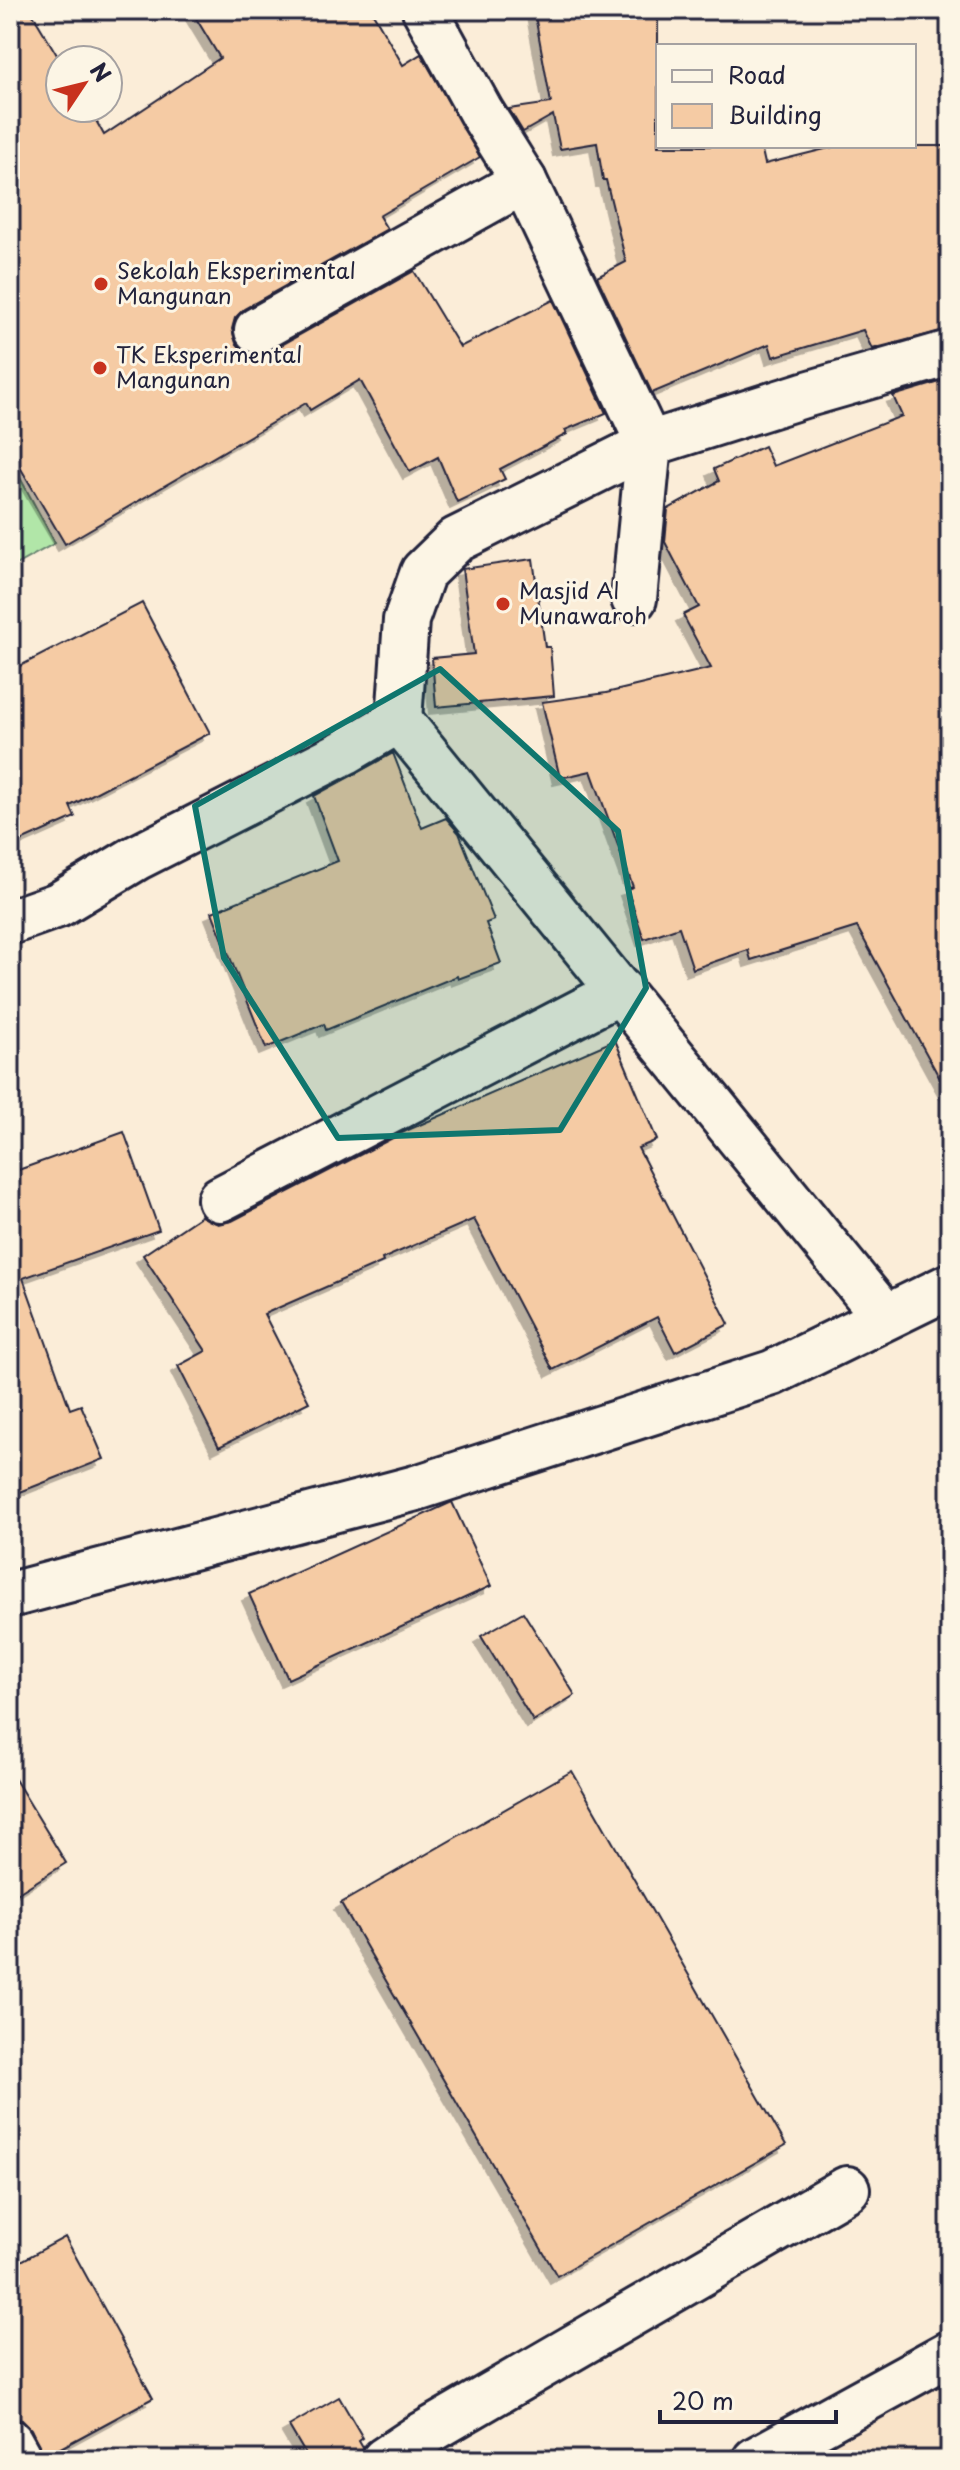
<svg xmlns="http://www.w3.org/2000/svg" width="960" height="2470" font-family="'Playpen Sans',sans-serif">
	<defs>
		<filter id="shadow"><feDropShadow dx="-7" dy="7" stdDeviation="0" flood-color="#0004"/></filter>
	</defs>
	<rect width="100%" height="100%" fill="#fbedd8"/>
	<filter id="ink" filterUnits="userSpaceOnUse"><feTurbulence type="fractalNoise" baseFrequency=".0125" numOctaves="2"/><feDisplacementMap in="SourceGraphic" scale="16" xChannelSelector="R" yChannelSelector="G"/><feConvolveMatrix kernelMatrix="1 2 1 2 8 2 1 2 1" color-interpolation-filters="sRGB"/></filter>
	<g filter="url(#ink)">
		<path fill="#f9e3c8" d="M950,2361V2460H778Z"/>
		<path fill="#b1e6a8" stroke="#6a8472" stroke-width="2" d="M10,459L55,543L10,568Z"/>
		<g fill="#f5cba4" stroke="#22223b" stroke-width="2" filter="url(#shadow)">
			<path d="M10,10H30L60,60V108H89L104,135L220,58L191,10H371L403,65L421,54L480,157L379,216L387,229L244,309L235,318L232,329L236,343L245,352L256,355L269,352L414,271L460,347L553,300L606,413L565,430L567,434L500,469L505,479L457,502L438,457L410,472L360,380L310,410L306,403L65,544L10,450Z"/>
			<path d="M534,10H658V146H761L765,164L837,146H950V329L872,349L863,330L773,357L769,344L652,393L597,277L626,262L606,180H603L597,143L560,149L553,115L523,132L509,109L551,103Z"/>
			<path d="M950,379V1097L857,927L751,960L748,950L693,969L679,927L644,939L627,889L633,887L591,771L560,778L542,702L606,693L711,668L683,615L699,607L665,542L668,509L719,481L714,469L764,446L773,466L902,416L893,396Z"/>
			<path d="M533,559L545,647H550L554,696L436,707L432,658L474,654L462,569Z"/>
			<path d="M142,603L210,733L70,806L75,817L10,846V671Z"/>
			<path d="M393,753L422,828L446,818L459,833L494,920L486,923L501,963L458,979L457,976L326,1030L324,1024L266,1048L212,912L338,861L314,796Z"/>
			<path d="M615,1040L657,1140L638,1148L729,1324L675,1352L657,1317L553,1370L474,1219L382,1259L383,1262L264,1314L309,1402L219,1447L178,1366L206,1351L143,1255L201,1216L218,1224L232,1221L408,1130Z"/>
			<path d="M124,1132L159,1230L23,1278L70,1409L81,1405L104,1459L10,1496V1173Z"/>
			<path d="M452,1502L491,1586L288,1679L249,1594Z"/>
			<path d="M523,1612L575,1695L533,1721L481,1636Z"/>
			<path d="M10,1771L66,1863L10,1898Z"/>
			<path d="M572,1771L786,2145L557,2276L341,1903Z"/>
			<path d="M65,2237L153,2398L44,2457L31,2429L22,2420L10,2417V2267Z"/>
			<path d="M339,2397L363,2438L359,2441L363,2448L359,2460H309L289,2426Z"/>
		</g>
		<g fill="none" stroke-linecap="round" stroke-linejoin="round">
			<g stroke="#22223b" stroke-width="50">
				<g id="minor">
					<path d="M425,10L481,112L524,181L649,444L634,599"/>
					<path d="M257,330L524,181"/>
					<path d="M399,720L885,1317"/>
					<path d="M10,922L58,905L136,858L345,752L399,720L406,620L423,572L456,540L649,444L804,395L950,353"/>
					<path d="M220,1199L621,991"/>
					<path d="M10,1595L416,1488L772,1373L950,1286"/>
					<path d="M10,2442L20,2460"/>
					<path d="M384,2460L417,2438L847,2189"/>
					<path d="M755,2460L950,2353"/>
				</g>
			</g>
			<use href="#minor" stroke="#fcf5e5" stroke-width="44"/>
		</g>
	</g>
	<path fill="#0f766e" fill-opacity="0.2" stroke="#0f766e" stroke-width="6" stroke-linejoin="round" d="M440,669L618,831L646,988L560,1130L338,1138L224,958L195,806Z"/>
	<g fill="#c8321e" stroke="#fcf5e5" stroke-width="3">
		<circle cx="101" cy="284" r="8"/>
		<circle cx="100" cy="368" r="8"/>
		<circle cx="503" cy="604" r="8"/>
	</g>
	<g text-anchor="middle" stroke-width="6" stroke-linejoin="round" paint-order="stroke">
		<g font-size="22" fill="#22223b" stroke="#fcf5e5" text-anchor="start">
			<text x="117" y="279">Sekolah Eksperimental<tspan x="117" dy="25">Mangunan</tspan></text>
			<text x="116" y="363">TK Eksperimental<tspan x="116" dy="25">Mangunan</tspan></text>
			<text x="519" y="599">Masjid Al<tspan x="519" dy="25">Munawaroh</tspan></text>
		</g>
	</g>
	<rect width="960" height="2470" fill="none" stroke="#fcf5e5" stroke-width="40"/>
	<rect x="20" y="20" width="920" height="2430" fill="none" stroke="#22223b" stroke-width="3" filter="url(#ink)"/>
	<rect x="656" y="44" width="260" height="104" fill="#fcf5e5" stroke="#a5a1a1" stroke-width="2"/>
	<rect x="672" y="70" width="40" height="12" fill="#fcf5e5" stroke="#a5a1a1" stroke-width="2"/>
	<text x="728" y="84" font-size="24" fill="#22223b">Road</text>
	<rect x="672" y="104" width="40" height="24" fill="#f5cba4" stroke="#a5a1a1" stroke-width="2"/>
	<text x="728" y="124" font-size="24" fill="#22223b">Building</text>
	<g transform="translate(84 84) rotate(55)"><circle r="38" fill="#fcf5e5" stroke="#a5a1a1" stroke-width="2"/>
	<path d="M0-6L14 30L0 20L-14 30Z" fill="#c8321e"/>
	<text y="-12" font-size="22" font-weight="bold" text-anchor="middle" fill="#22223b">N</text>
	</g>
	<path d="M660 2410v12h176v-12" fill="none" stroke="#22223b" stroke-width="4"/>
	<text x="672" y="2410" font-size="24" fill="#22223b" stroke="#fcf5e5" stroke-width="6" paint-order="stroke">20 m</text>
</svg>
